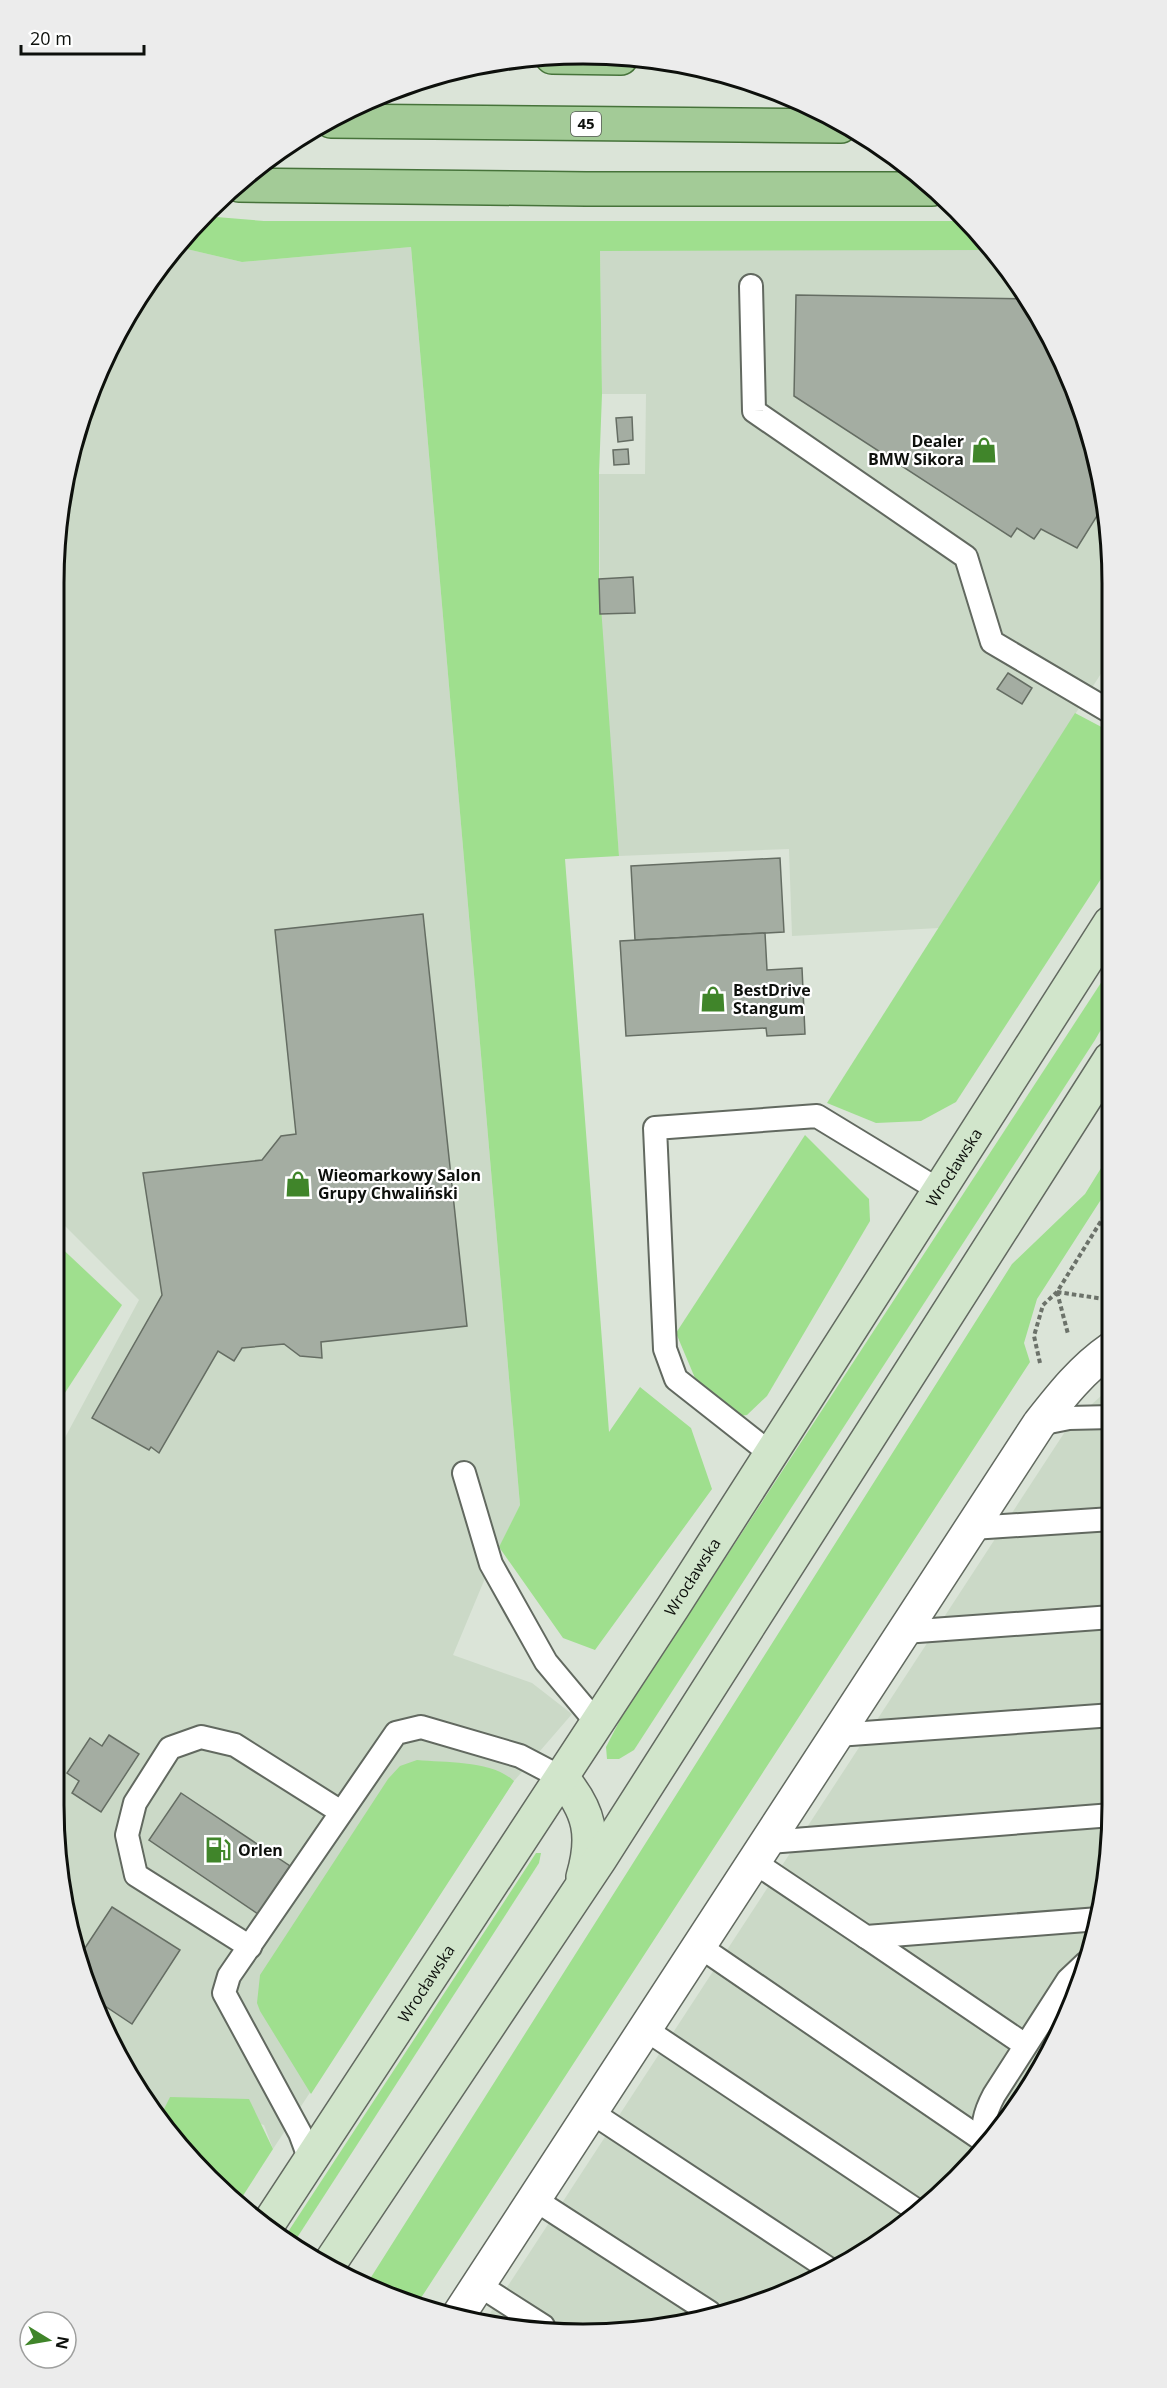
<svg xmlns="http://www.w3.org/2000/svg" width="1167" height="2388" font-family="'Open Sans',sans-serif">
	<rect width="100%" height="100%" fill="#dbe4d8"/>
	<g fill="#cbd9c7">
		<path d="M178,247L242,262L411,247L520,1505L491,1564L453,1655L532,1683L572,1714L514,1781L273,2149L264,2125L171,2097L159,2119L82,1975L54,1804V1458L139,1300L54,1215V583L64,480L94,381L143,289Z"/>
		<path d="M600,250H992L1004,261L1073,381L1108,514L1109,661L939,928L792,936L789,849L619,856L600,614L599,474H645L646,394H602Z"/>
		<path d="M1112,1386L1113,1805L1103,1908L1073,2007L981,2154L906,2225L818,2279L653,2329L483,2324L1070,1424Z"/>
	</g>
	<g fill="#9fdf8e">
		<path d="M204,216L264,221H963L992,250L600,251L602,394L599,474V579L619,856L565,859L609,1432L640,1387L691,1428L712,1489L595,1650L563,1638L499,1547L520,1505L411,247L242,262L178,247Z"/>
		<path d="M1075,713L1109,731L1110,865L956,1102L921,1121L876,1123L827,1103Z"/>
		<path d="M1110,969V1014L1095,1040L634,1750L619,1759H607L606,1747L621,1718Z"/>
		<path d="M805,1135L869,1199L870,1221L767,1396L747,1415L733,1417L695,1378L676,1333Z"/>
		<path d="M1111,1152V1184L1037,1299L1024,1343L1030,1362L419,2301L368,2282L1012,1264L1085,1194Z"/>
		<path d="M54,1241L122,1305L59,1402L54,1399Z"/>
		<path d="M417,1760C447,1763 491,1760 514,1781L311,2094L260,2011L257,2003L260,1975L388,1779L400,1766Z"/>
		<path d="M536,1853H541L539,1863L293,2244L284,2238Z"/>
		<path d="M170,2097L249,2099L273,2149L237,2205L164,2127L159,2119Z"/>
	</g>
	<g fill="#a4ada2" stroke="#656d63" stroke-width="1.5">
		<path d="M796,295L1026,299L1073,381L1105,503L1077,548L1041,529L1034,539L1017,528L1011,537L794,396Z"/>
		<path d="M632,417L633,440L618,442L616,418Z"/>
		<path d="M628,449L629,464L614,465L613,450Z"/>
		<path d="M633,577L635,613L600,614L599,579Z"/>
		<path d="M1008,673L1032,688L1022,704L997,689Z"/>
		<path d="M780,858L784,932L635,940L631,866Z"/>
		<path d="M423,914L467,1326L321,1342L322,1358L300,1356L284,1344L242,1348L234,1361L218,1351L159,1453L151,1447L149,1450L92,1418L162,1295L143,1173L262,1160L281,1136L296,1134L275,930Z"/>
		<path d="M765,933L767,970L802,968L805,1034L767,1036L766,1028L626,1036L620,941Z"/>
		<path d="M109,1735L139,1754L101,1812L72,1793L79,1781L67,1773L90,1738L102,1746Z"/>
		<path d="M181,1793L290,1866L258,1914L149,1840Z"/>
		<path d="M112,1907L180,1950L132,2024L96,2000L82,1975L79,1957Z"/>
	</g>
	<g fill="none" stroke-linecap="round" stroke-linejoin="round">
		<g stroke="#626960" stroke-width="26">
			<g id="lane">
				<path d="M751,286L754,411L966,557L992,642L1109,711"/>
				<path d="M1039,1424L1069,1418L1112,1417"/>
				<path d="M770,1453L676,1379L665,1349L655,1128L817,1116L937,1189"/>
				<path d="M464,1473L491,1564L546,1662L597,1723"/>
				<path d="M972,1528L1112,1519"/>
				<path d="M904,1632L1112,1617"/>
				<path d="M837,1735L1113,1715"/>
				<path d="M769,1842L1112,1815"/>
				<path d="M754,1862L866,1937L1099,1919"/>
				<path d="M866,1937L1025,2045"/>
				<path d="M699,1946L984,2141"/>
				<path d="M250,1947L136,1875L127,1835L135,1803L170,1748L201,1737L235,1745L341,1812"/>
				<path d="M645,2029L919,2212"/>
				<path d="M591,2112L832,2271"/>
				<path d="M986,2147C980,2128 985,2112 994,2095L1068,1980L1086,1963"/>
				<path d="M310,2160L300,2133L224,1993L229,1976L396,1733L421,1727L520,1756L562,1778"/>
				<path d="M534,2199L709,2312"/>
				<path d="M479,2285L543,2326"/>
			</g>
		</g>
		<g stroke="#626960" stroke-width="36">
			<path id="street" d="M458,2316L1039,1424C1061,1396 1082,1369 1111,1349"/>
		</g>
		<g stroke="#626960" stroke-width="36">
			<g id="secondary">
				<path d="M562,1778C590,1811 595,1836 583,1877"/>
				<path id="s1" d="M267,2226L673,1607L1110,923"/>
				<path d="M328,2266L600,1859L1110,1059"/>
			</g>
		</g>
		<g stroke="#46733a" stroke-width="36">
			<g id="primary">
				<path d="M552,57L621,58"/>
				<path d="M331,121L841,126"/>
				<path d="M239,185L586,189H932"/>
			</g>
		</g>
		<g stroke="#6c726a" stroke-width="4" stroke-dasharray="4.5 3" stroke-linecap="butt">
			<path d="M1057,1292L1111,1300"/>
			<path d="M1057,1292L1068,1334"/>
			<path d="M1040,1363L1034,1336L1043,1305L1057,1292L1111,1205"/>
		</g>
		<use href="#lane" stroke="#fff" stroke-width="22"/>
		<use href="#street" stroke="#fff" stroke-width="33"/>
		<use href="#secondary" stroke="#d1e5cb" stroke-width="33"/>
		<use href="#primary" stroke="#a3cb97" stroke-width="33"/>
	</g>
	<defs>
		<g id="shop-bare" transform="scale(2.07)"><path d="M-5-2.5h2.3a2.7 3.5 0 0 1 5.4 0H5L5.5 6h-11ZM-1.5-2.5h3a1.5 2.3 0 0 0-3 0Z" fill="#40852a" stroke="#fff" stroke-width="2.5" paint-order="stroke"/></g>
		<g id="fuel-bare" transform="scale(2.07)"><path d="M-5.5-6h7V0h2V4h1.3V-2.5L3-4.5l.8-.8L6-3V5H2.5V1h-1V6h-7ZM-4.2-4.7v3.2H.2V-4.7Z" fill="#40852a" stroke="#fff" stroke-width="2.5" paint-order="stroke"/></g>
	</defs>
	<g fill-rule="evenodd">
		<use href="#shop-bare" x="984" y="450"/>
		<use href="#shop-bare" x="713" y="999"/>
		<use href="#shop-bare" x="298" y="1184"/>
		<use href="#fuel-bare" x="218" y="1850"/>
	</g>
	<g text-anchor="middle" stroke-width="4.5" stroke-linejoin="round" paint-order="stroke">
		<rect fill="#fff" stroke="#565855" stroke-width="1.5" x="571" y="112" width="30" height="24" rx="4.5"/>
		<g font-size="15" font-weight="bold" fill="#0d100c">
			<text x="586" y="129">45</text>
		</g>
		<g font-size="16" font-weight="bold" fill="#0d100c" stroke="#fff" text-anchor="start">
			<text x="964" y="447" text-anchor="end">Dealer<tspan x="964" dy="18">BMW Sikora</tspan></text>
			<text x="733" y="996">BestDrive<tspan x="733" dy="18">Stangum</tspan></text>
			<text x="318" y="1181">Wieomarkowy Salon<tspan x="318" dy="18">Grupy Chwaliński</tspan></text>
			<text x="238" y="1856">Orlen</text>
		</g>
		<g font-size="16" fill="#0d100c" stroke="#fff">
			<text dy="6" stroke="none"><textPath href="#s1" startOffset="1262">Wrocławska</textPath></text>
			<text dy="6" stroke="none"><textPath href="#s1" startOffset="776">Wrocławska</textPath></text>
			<text dy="6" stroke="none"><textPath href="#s1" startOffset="290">Wrocławska</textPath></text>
		</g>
	</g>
	<path d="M0 0H1167V2388H0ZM583 64H583A519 519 0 0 1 1102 583V1805A519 519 0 0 1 583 2324H583A519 519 0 0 1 64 1805V583A519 519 0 0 1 583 64Z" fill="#ececec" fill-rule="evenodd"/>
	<path fill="none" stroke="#0d100c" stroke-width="3" d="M583 64H583A519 519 0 0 1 1102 583V1805A519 519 0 0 1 583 2324H583A519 519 0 0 1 64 1805V583A519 519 0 0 1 583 64Z"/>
	<g transform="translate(48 2340) rotate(101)"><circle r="28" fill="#ffffff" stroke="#9e9f9e" stroke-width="1.5"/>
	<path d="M0-4.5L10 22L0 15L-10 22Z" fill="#40852a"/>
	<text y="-9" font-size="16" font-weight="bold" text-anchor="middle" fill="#0d100c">N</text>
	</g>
	<path d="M21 45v9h123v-9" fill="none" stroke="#0d100c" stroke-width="3"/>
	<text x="30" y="45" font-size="18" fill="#0d100c" stroke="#ffffff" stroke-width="4.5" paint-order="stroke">20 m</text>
</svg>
